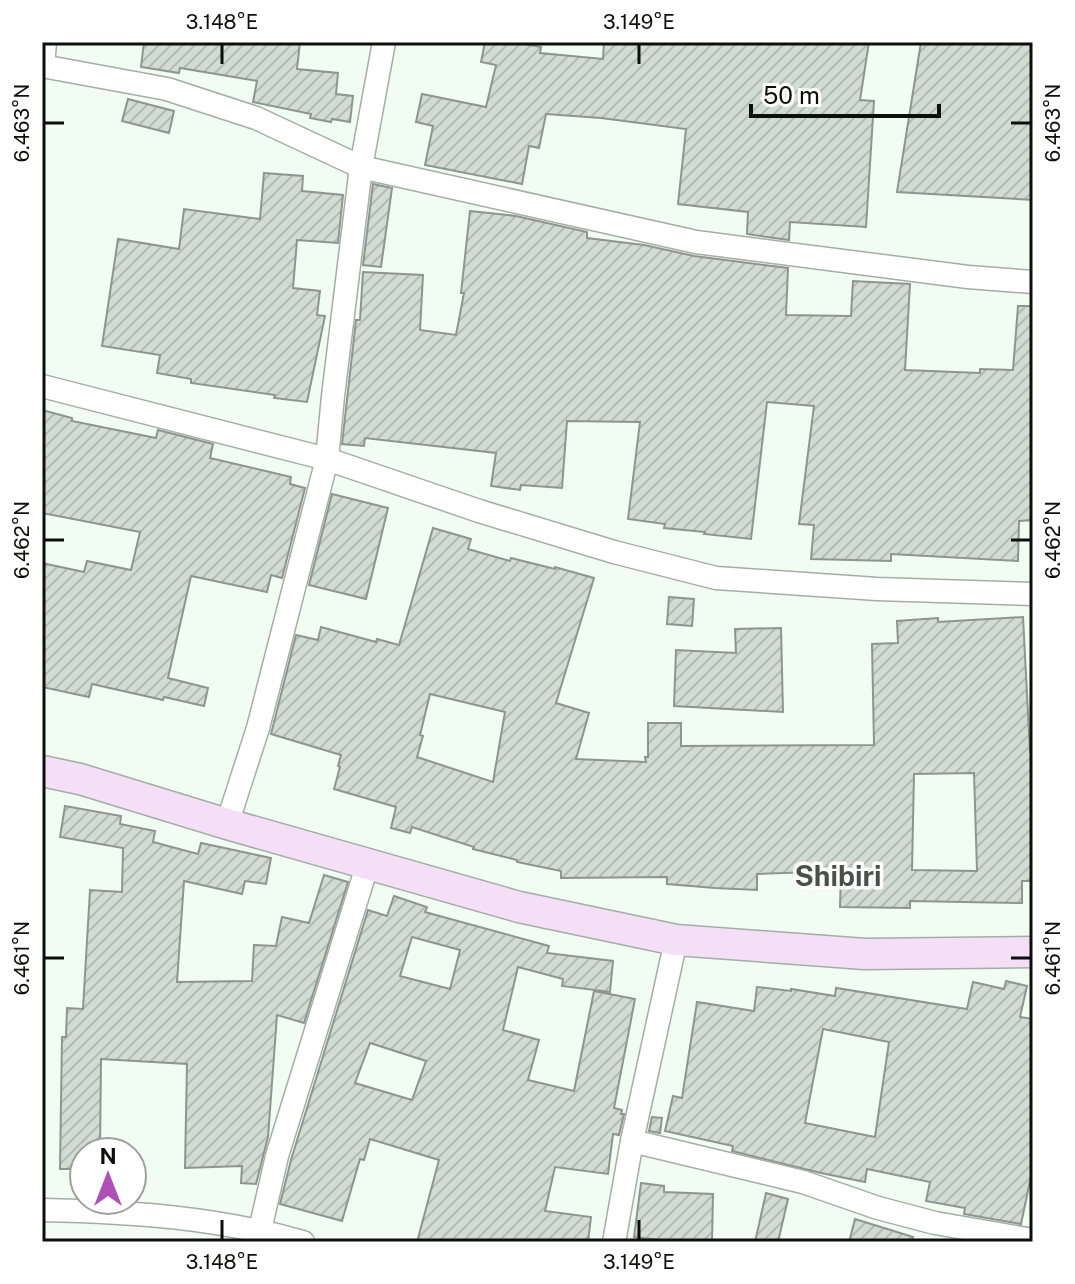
<svg xmlns="http://www.w3.org/2000/svg" width="1075" height="1284" font-family="'Public Sans',sans-serif">
	<defs>
		<pattern id="building-hatch" width="6" height="6" patternUnits="userSpaceOnUse" patternTransform="scale(2)"><rect width="6" height="6" fill="#d1dcd3"/><path d="M-1 1l2-2M0 6l6-6M5 7l2-2" fill="none" stroke="#b2bcb4"/></pattern>
	</defs>
	<rect width="100%" height="100%" fill="#f1fcf3"/>
	<g fill="url(#building-hatch)" stroke="#8c968e" stroke-width="2" fill-rule="evenodd">
		<path d="M144,42H300L297,69L338,73L336,94L353,96L350,122L332,119L331,122L310,118L311,114L253,102L257,81L180,68L179,73L141,67Z"/>
		<path d="M485,42H514L541,47L540,53L603,59L604,42H869L860,100L874,101L866,227L790,222L789,240L747,234L748,212L678,204L686,129L601,118L546,114L539,148L529,146L522,184L425,165L433,126L416,122L422,94L486,107L496,65L481,62Z"/>
		<path d="M921,42H1033V200L897,192Z"/>
		<path d="M128,99L174,111L169,133L122,121Z"/>
		<path d="M264,173L303,176L302,191L343,195L338,243L297,240L293,288L320,291L317,315L325,316L307,402L274,398L275,395L191,383V379L157,373L160,355L102,346L118,239L179,249L184,209L260,219Z"/>
		<path d="M373,184L392,188L381,267L363,265Z"/>
		<path d="M470,211L516,216L587,232V238L644,245L694,256L788,268L786,315L851,316L853,281L910,284L905,370L980,373V369L1013,370L1018,306H1033V520L1019,521L1018,561L891,554V561L811,559L814,525L799,524L814,406L767,402L751,539L704,534L705,532L664,528L665,524L628,519L640,422L567,421L562,488L521,485L520,490L491,486L496,453L365,438L364,446L342,444L356,320H360L363,272L423,275L420,330L456,335L464,293H461Z"/>
		<path d="M42,410L72,418V421L156,438L158,430L213,444L210,458L291,477L290,484L305,488L282,578L271,575L267,592L191,576L168,678L208,688L204,706L164,697L163,700L92,684L89,697L42,687V563L84,572L87,561L131,570L140,532L42,513Z"/>
		<path d="M332,494L388,508L366,599L309,585Z"/>
		<path d="M433,528L471,539L468,549L510,561L511,558L555,569V567L594,578L556,703L589,713L576,759L646,762L645,757H648V723H681V746L874,745L872,644L898,643L897,621L938,618V622L1023,617L1030,752H1033V881H1022V903L910,901V908L840,907L841,871L757,874V890L715,888L667,884V877L561,878V871L517,862V860L473,849L474,847L412,827L410,833L391,828L396,807L334,789L340,767L338,766L341,755L271,734L296,635L318,640L321,627L376,642L377,639L399,645ZM430,694L505,712L493,782L417,757L423,736L420,735ZM974,773L977,871L912,870L914,774Z"/>
		<path d="M669,597L694,599L692,626L667,624Z"/>
		<path d="M781,628L783,712L674,706L676,650L736,653L735,629Z"/>
		<path d="M65,806L121,816L120,824L155,831L153,842L198,854L201,843L271,858L266,884L245,881L242,894L184,881L177,982L252,981L254,945L276,946L282,917L309,923L324,875L348,882L304,1023L277,1015L268,1137L256,1184L241,1183L242,1166L185,1168L187,1064L101,1059L100,1152H84V1169H60L62,1037H66L67,1008L83,1009L90,890L122,892L123,848L60,837Z"/>
		<path d="M394,896L427,907L425,912L549,946L547,953L613,961L610,992L562,986L563,979L518,967L503,1030L539,1040L528,1080L574,1091L594,991L635,999L614,1108L622,1110L621,1114H624L619,1135L613,1134L608,1174L555,1167L545,1211L591,1217L588,1242H417L439,1160L370,1139L364,1160L360,1159L342,1221L280,1204L291,1160L368,910L387,916ZM412,937L460,950L450,989L400,976ZM370,1043L426,1061L412,1100L355,1083Z"/>
		<path d="M1006,981L1027,986L1020,1017L1033,1019V1167L1021,1224L964,1214L965,1208L926,1201L930,1182L867,1169L865,1182L821,1173L732,1151L733,1146L665,1131L673,1096L682,1098L697,1002L754,1011L757,987L791,991V989L835,996L836,988L967,1009L973,982L1004,989ZM823,1029L889,1042L875,1137L805,1123Z"/>
		<path d="M652,1117L662,1118L660,1133L649,1131Z"/>
		<path d="M641,1183L664,1186V1192L713,1194L712,1241L660,1240L634,1237Z"/>
		<path d="M766,1193L788,1199L778,1242H755Z"/>
		<path d="M855,1219L913,1237L912,1242H849Z"/>
	</g>
	<g fill="none" stroke-linecap="round" stroke-linejoin="round">
		<g stroke="#a3aea5" stroke-width="25">
			<g id="street">
				<path d="M42,66L167,89L256,118L361,167L696,242L968,277L1033,282"/>
				<path d="M43,67L45,42"/>
				<path d="M42,386L327,459L479,511L614,552L716,578L877,589L1033,594"/>
				<path d="M227,824L258,728L327,459L333,396L361,167L384,42"/>
				<path d="M632,1141L803,1182L878,1208L935,1223L1033,1240"/>
				<path d="M42,1210C133,1212 214,1217 303,1242"/>
				<path d="M260,1242V1230L277,1156L368,863"/>
				<path d="M614,1242L632,1141L676,940"/>
			</g>
		</g>
		<g stroke="#a3aea5" stroke-width="33">
			<path id="secondary" d="M42,771L80,779L227,824L519,907L676,940L865,954L1033,952"/>
		</g>
		<use href="#street" stroke="#fff" stroke-width="22"/>
		<use href="#secondary" stroke="#f5dff7" stroke-width="30"/>
	</g>
	<path fill="none" stroke="#0c0f0c" stroke-width="3" d="M222,44V64M639,44V64M44,123H64M1011,123H1031M44,540H64M1011,540H1031M44,958H64M1011,958H1031M222,1220V1240M639,1220V1240"/>
	<g text-anchor="middle" stroke-width="7" stroke-linejoin="round" paint-order="stroke">
		<g font-size="28" font-weight="bold" fill="#485149" stroke="#fff">
			<text x="838" y="886">Shibiri</text>
		</g>
	</g>
	<rect width="1075" height="1284" fill="none" stroke="#ffffff" stroke-width="88"/>
	<g transform="translate(108 1176)"><circle r="38" fill="#ffffff" stroke="#9e9f9e" stroke-width="2"/>
	<path d="M0-6L14 30L0 20L-14 30Z" fill="#af50b9"/>
	<text y="-12" font-size="22" font-weight="bold" text-anchor="middle" fill="#0c0f0c">N</text>
	</g>
	<path d="M751 104v12h188v-12" fill="none" stroke="#0c0f0c" stroke-width="4"/>
	<text x="763" y="104" font-size="24" fill="#0c0f0c" stroke="#ffffff" stroke-width="6" paint-order="stroke">50 m</text>
	<rect x="44" y="44" width="987" height="1196" fill="none" stroke="#0c0f0c" stroke-width="3"/>
	<g font-size="20" text-anchor="middle" fill="#0c0f0c">
		<text x="222" y="29">3.148°E</text>
		<text x="639" y="29">3.149°E</text>
		<text transform="translate(22 123) rotate(-90)" y="7">6.463°N</text>
		<text transform="translate(1053 123) rotate(-90)" y="7">6.463°N</text>
		<text transform="translate(22 540) rotate(-90)" y="7">6.462°N</text>
		<text transform="translate(1053 540) rotate(-90)" y="7">6.462°N</text>
		<text transform="translate(22 958) rotate(-90)" y="7">6.461°N</text>
		<text transform="translate(1053 958) rotate(-90)" y="7">6.461°N</text>
		<text x="222" y="1269">3.148°E</text>
		<text x="639" y="1269">3.149°E</text>
	</g>
</svg>
